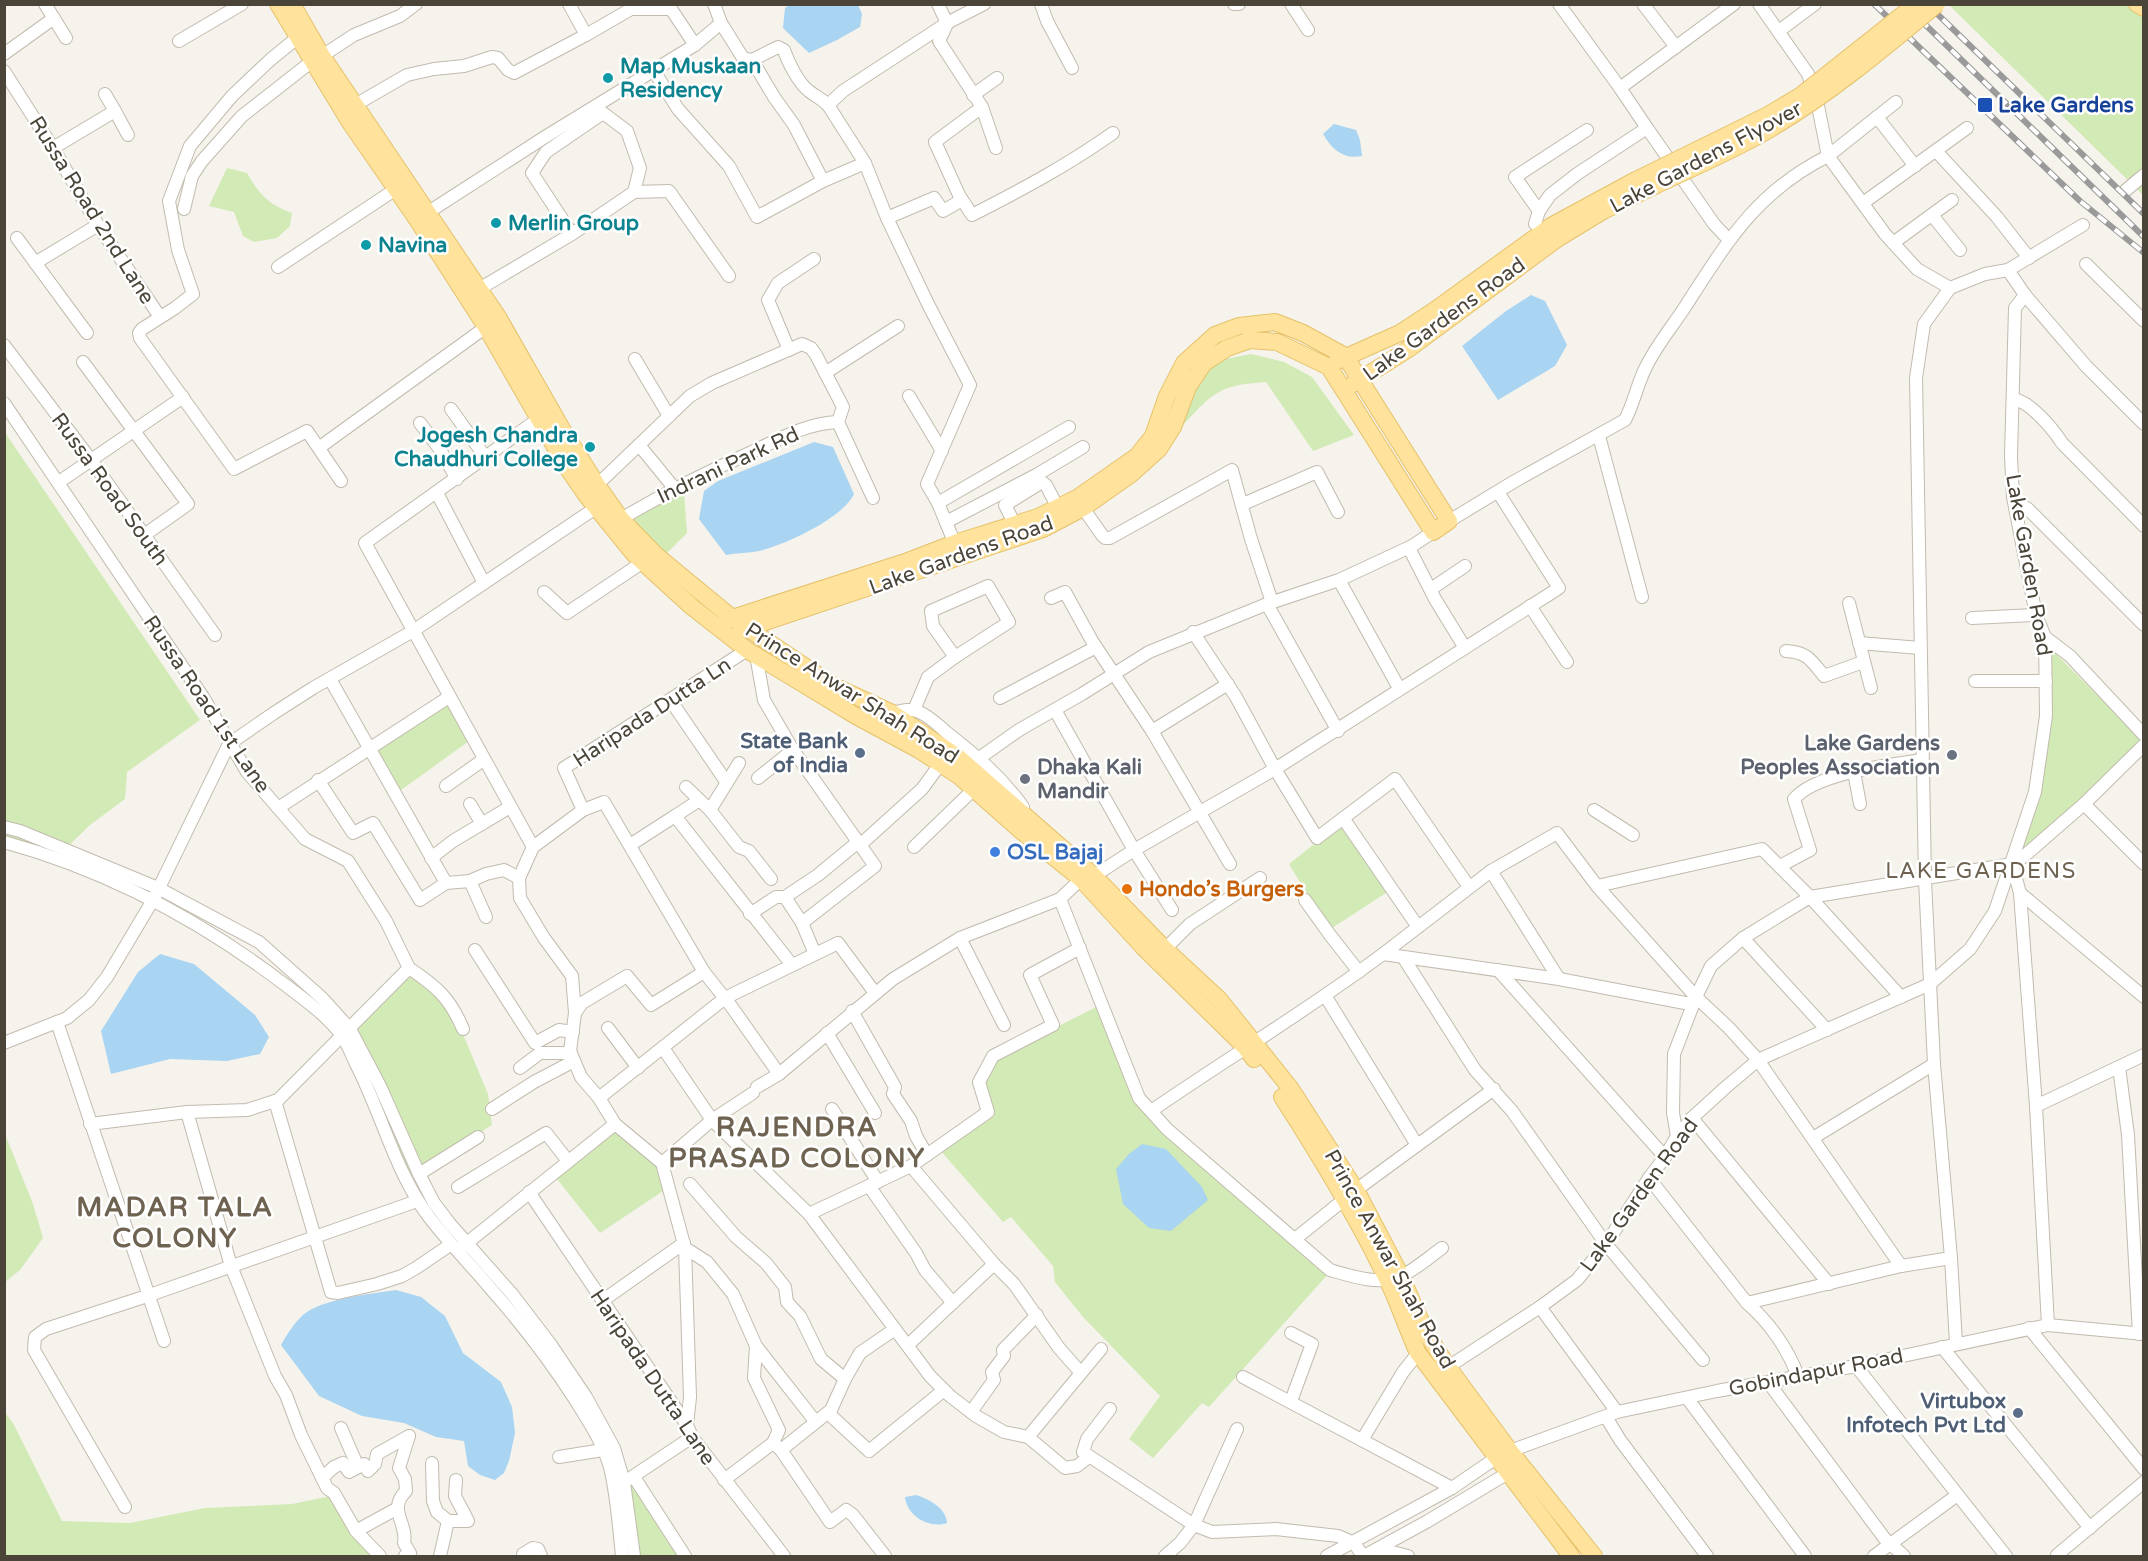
<svg xmlns="http://www.w3.org/2000/svg" width="2148" height="1561" font-family="'Varela Round',sans-serif">
	<rect width="100%" height="100%" fill="#f6f3ec"/>
	<g fill="#d2eab5">
		<path d="M1949,5H2143V195Z"/>
		<path d="M227,168L247,173C260,195 268,204 292,213L290,226L277,238L254,242L243,236L234,212L209,206Z"/>
		<path d="M1251,354L1284,362L1312,377L1354,435L1313,451L1266,382C1218,385 1213,393 1181,427L1201,372L1225,359Z"/>
		<path d="M4,431L200,720L127,772L125,799L90,825L61,853L5,837Z"/>
		<path d="M684,492L687,533L665,555L627,519Z"/>
		<path d="M2045,647L2055,653L2143,741L2020,855L2042,781Z"/>
		<path d="M448,701L469,741L397,793L372,749Z"/>
		<path d="M1342,822L1389,891L1329,930L1289,864Z"/>
		<path d="M411,972L452,1008L488,1094L492,1125L415,1173L399,1179L375,1116L342,1043Z"/>
		<path d="M1098,1006L1134,1098L1329,1273L1209,1407L1202,1403L1153,1458L1129,1439L1160,1396L1083,1317L1055,1282L1053,1266L1011,1217L1003,1222L940,1150L992,1117L984,1083L998,1057Z"/>
		<path d="M617,1130L661,1166L666,1189L600,1233L557,1179Z"/>
		<path d="M5,1134L33,1204L43,1238L20,1270L5,1282Z"/>
		<path d="M4,1411L13,1423L62,1521L130,1523L205,1508L292,1504L331,1496L382,1556H5Z"/>
		<path d="M633,1481L682,1556H620L613,1492Z"/>
	</g>
	<g fill="#a9d4f2">
		<path d="M791,4L858,5L862,14L860,27L837,40L809,53L783,28L785,8Z"/>
		<path d="M1334,124L1356,130L1360,140L1362,156C1343,160 1332,149 1323,134Z"/>
		<path d="M1531,295L1545,301L1567,345L1555,366L1498,400L1462,346L1506,311Z"/>
		<path d="M814,442L833,447L854,494C843,518 785,545 759,551C749,553 737,553 726,555L699,519L704,491L718,481Z"/>
		<path d="M160,954L194,964L255,1015L269,1037L260,1054L227,1061L170,1059L111,1074L101,1031L138,972Z"/>
		<path d="M1142,1144L1166,1149L1202,1187L1208,1200L1171,1231L1149,1228L1123,1204L1116,1169L1129,1154Z"/>
		<path d="M396,1290L421,1297L445,1316L463,1353L501,1382L512,1407L515,1433L509,1461L504,1473L495,1480L480,1475L468,1466L464,1441L436,1437L404,1423L362,1416L319,1396L281,1345C288,1333 294,1323 304,1314C325,1298 371,1294 396,1290Z"/>
		<path d="M916,1495C929,1499 946,1508 947,1523C929,1529 907,1516 905,1497Z"/>
	</g>
	<g fill="none" stroke-linecap="round" stroke-linejoin="round">
		<g stroke="#c2bbae" stroke-width="14">
			<g id="minor">
				<path d="M45,4L66,38"/>
				<path d="M569,4L586,35"/>
				<path d="M938,4L947,23"/>
				<path d="M1041,4L1047,21L1072,68"/>
				<path d="M1234,4H1239"/>
				<path d="M1291,4L1308,30"/>
				<path d="M1559,4L1620,88"/>
				<path d="M1643,4L1676,47"/>
				<path d="M1759,4L1808,74L1818,106L1828,156L1877,117"/>
				<path d="M721,23L743,58L752,60L774,97L794,125L823,181"/>
				<path d="M947,24L939,41L982,107L996,148"/>
				<path d="M1779,31L1815,4"/>
				<path d="M297,38L270,60L232,96L190,146L169,201L178,250L193,294L175,308L142,329L139,333L140,338L234,469L307,431L341,481"/>
				<path d="M179,41L242,4"/>
				<path d="M4,54L54,18"/>
				<path d="M322,56L354,35L400,16L416,4"/>
				<path d="M752,60L778,47L784,50C788,62 799,84 809,91C815,96 822,99 828,105"/>
				<path d="M4,71L53,148L98,225L160,317"/>
				<path d="M654,71L678,109L729,166L757,217L823,181L865,163"/>
				<path d="M973,95L997,78"/>
				<path d="M1896,102L1877,117L1915,166"/>
				<path d="M355,105L407,75L434,69L464,66L492,57L498,58L508,70L514,73L586,35L631,9H671L695,45"/>
				<path d="M982,107L935,142L959,195L972,215C1021,190 1068,165 1113,133"/>
				<path d="M115,111L128,135"/>
				<path d="M1647,128L1714,224L1729,240"/>
				<path d="M53,148L115,111L105,94"/>
				<path d="M1936,151L1997,217L2029,258"/>
				<path d="M2126,190L2144,175"/>
				<path d="M634,192L669,191L729,276"/>
				<path d="M1863,203L1967,128"/>
				<path d="M184,209L192,176L202,161L242,116L311,62"/>
				<path d="M1539,211L1515,177L1587,130"/>
				<path d="M427,213L545,137L695,45L721,23L714,4"/>
				<path d="M1932,215L1960,250"/>
				<path d="M887,218L934,198L943,211L962,200"/>
				<path d="M1535,224L1539,211L1550,195L1577,174L1647,128L1620,88L1734,4"/>
				<path d="M17,238L87,333"/>
				<path d="M1893,243L1952,200"/>
				<path d="M35,263L98,225"/>
				<path d="M2086,264L2144,321"/>
				<path d="M278,267L396,189"/>
				<path d="M479,289L572,234L634,192L640,168L627,131L603,113L546,152L532,173L572,234"/>
				<path d="M2025,295L2086,366L2144,424"/>
				<path d="M4,345L91,460L215,635"/>
				<path d="M789,350L768,300L778,283L814,259"/>
				<path d="M635,359L669,416"/>
				<path d="M83,362L188,504L143,536"/>
				<path d="M825,373L898,326"/>
				<path d="M909,396L942,451"/>
				<path d="M2013,399C2030,401 2053,429 2062,443L2144,526"/>
				<path d="M4,403L203,697L247,772L305,839L348,861L386,921L409,968L278,1100L247,1110L187,1112L90,1124"/>
				<path d="M451,409L486,458"/>
				<path d="M420,423L439,448L457,479"/>
				<path d="M1599,436L1642,597"/>
				<path d="M639,445L675,489"/>
				<path d="M320,447L486,327"/>
				<path d="M59,482L183,397"/>
				<path d="M597,485L690,396L712,383L802,344L811,348L816,355L843,407L838,422L873,498"/>
				<path d="M437,493L484,583"/>
				<path d="M2014,501L2028,509L2144,625"/>
				<path d="M938,503L1069,427"/>
				<path d="M1243,504L1317,472L1338,512"/>
				<path d="M1083,508L1102,535L1105,538H1110L1232,470L1251,539L1272,602"/>
				<path d="M621,519C663,494 707,472 752,452C779,439 807,423 838,422"/>
				<path d="M1449,521L1515,481L1625,420C1634,403 1637,385 1645,369C1655,347 1672,327 1685,307C1727,242 1756,192 1828,156L1885,234L1917,269L1950,288"/>
				<path d="M946,522L1038,474L1083,447"/>
				<path d="M1015,525L1005,505L1042,482L1046,485L1058,508"/>
				<path d="M1409,548L1435,599L1465,648"/>
				<path d="M957,549L938,503L927,484L970,385L928,304L887,218L865,163L828,105L843,91L947,23L984,4"/>
				<path d="M1339,580L1399,688"/>
				<path d="M988,586L1009,622L955,657L933,626L931,611Z"/>
				<path d="M1431,589L1465,566"/>
				<path d="M544,592L567,613L643,562"/>
				<path d="M1051,598L1065,592L1092,641L1152,731L1230,864"/>
				<path d="M1849,603L1871,688"/>
				<path d="M1267,604L1338,731"/>
				<path d="M1530,606L1567,662"/>
				<path d="M1972,618L2036,615"/>
				<path d="M1193,632L1236,697L1275,769L1317,838L1395,779L1469,887"/>
				<path d="M2045,637L2070,656L2144,735"/>
				<path d="M1859,643L1920,648"/>
				<path d="M1786,651C1807,652 1811,660 1824,676L1863,662"/>
				<path d="M756,655L764,700L793,750L875,866L802,923L815,954"/>
				<path d="M330,679L446,883"/>
				<path d="M1975,681H2046"/>
				<path d="M1000,698L1096,647"/>
				<path d="M671,701L727,783"/>
				<path d="M914,710L928,677L955,657"/>
				<path d="M1055,710L1134,850L1172,910"/>
				<path d="M892,713C901,711 910,708 919,712C929,716 938,725 946,732C974,754 1002,777 1023,807"/>
				<path d="M1152,731L1228,684"/>
				<path d="M978,759L1019,730L1082,694L1149,652L1267,604L1339,580L1412,546L1433,532"/>
				<path d="M1854,772L1860,804"/>
				<path d="M758,778L793,750"/>
				<path d="M318,780L353,833L373,823L420,900L446,883L470,881L486,874L504,870L519,878"/>
				<path d="M446,786L483,760"/>
				<path d="M686,787L710,810L739,847L749,851L771,879"/>
				<path d="M470,804L482,824"/>
				<path d="M2084,804L2144,864"/>
				<path d="M278,808L449,697"/>
				<path d="M583,810L564,768L747,650"/>
				<path d="M710,810L739,763"/>
				<path d="M1594,810L1633,835"/>
				<path d="M675,816L698,801"/>
				<path d="M1343,818L1418,927"/>
				<path d="M4,827L20,831L158,888L259,942L322,998L350,1029L380,1086L419,1174L434,1203L450,1224L512,1294L551,1345L586,1397L614,1448L624,1482L634,1556"/>
				<path d="M4,842C106,870 200,920 284,984C304,999 328,1016 343,1037C348,1045 352,1055 356,1064C382,1114 395,1172 429,1217C449,1243 471,1265 491,1289C522,1324 551,1362 576,1401C589,1422 603,1443 610,1467C617,1496 619,1527 622,1556"/>
				<path d="M630,845L675,816L792,965"/>
				<path d="M860,845L922,789L941,763"/>
				<path d="M533,847L365,543L537,420"/>
				<path d="M914,847L974,789"/>
				<path d="M431,858L453,841L510,807"/>
				<path d="M2012,864L2020,893L2036,1106L2144,1055"/>
				<path d="M1780,866L1810,850L1794,799C1816,773 1888,765 1922,760"/>
				<path d="M1491,871L1559,979"/>
				<path d="M470,881L486,917"/>
				<path d="M1597,886L1762,849L1810,897L1901,997"/>
				<path d="M2020,893L2144,997"/>
				<path d="M785,897L802,923"/>
				<path d="M1060,899L1139,1098L1167,1129L1330,1270C1351,1276 1377,1285 1399,1277C1414,1271 1429,1257 1442,1248"/>
				<path d="M1305,900L1330,935L1359,972"/>
				<path d="M750,914L776,897H785L818,875L858,842"/>
				<path d="M960,938L1004,1025"/>
				<path d="M1743,938L1827,1030"/>
				<path d="M1165,949L1190,924L1260,878"/>
				<path d="M475,950L535,1043L559,1030L573,1032"/>
				<path d="M1383,954L1491,871L1557,833L1597,886L1696,997L1729,1028L1758,1060L1901,1266L1951,1258"/>
				<path d="M1403,957L1475,1070L1512,1111L1606,1244L1703,1360"/>
				<path d="M409,968C436,986 450,998 463,1029"/>
				<path d="M1498,970L1665,1157"/>
				<path d="M1326,997L1417,1145"/>
				<path d="M852,1011L895,1087L893,1094L911,1121L916,1136L927,1155"/>
				<path d="M575,1013L582,1003L627,976L651,1005L704,972"/>
				<path d="M57,1022L164,1341"/>
				<path d="M608,1028L638,1068"/>
				<path d="M827,1033L875,1113"/>
				<path d="M4,1043L67,1018L89,1000L107,977L153,900L229,744L274,713L313,688L413,631L597,507"/>
				<path d="M663,1048L712,1120L809,1214L930,1376L950,1396L976,1416L1004,1432L1028,1437L1065,1468L1077,1466L1089,1457"/>
				<path d="M2119,1067L2128,1135L2139,1334"/>
				<path d="M520,1068L540,1053H571"/>
				<path d="M757,1087L779,1074L893,979L960,938L1060,899L1081,879L1094,876L1134,850L1275,769L1559,588L1498,492"/>
				<path d="M599,1098L725,998L838,943L875,993"/>
				<path d="M275,1101L331,1292L338,1293L377,1284L402,1276L416,1268L450,1245"/>
				<path d="M2036,1106L2048,1325"/>
				<path d="M492,1109L534,1082L574,1061"/>
				<path d="M832,1109L878,1182"/>
				<path d="M1151,1111C1228,1058 1308,1010 1383,954L1559,979L1685,1003H1693"/>
				<path d="M187,1112L231,1266L275,1376L286,1395L301,1435L327,1488L334,1493L356,1531L380,1556"/>
				<path d="M1692,1118L1829,1284"/>
				<path d="M1677,1136L1673,1113L1674,1054L1696,997L1711,966L1743,938L1810,897L2012,864L2023,857L2084,804L2144,745"/>
				<path d="M1813,1138L1934,1064"/>
				<path d="M662,1163L712,1120L753,1093"/>
				<path d="M911,1166L994,1264L1014,1284L1059,1348L1081,1373"/>
				<path d="M419,1174L478,1137"/>
				<path d="M1649,1178L1747,1303L1901,1266"/>
				<path d="M690,1184L736,1237L766,1263L785,1287L787,1302L800,1316L821,1359L845,1379"/>
				<path d="M869,1186L916,1253L925,1270L953,1303"/>
				<path d="M458,1187L546,1133L568,1161"/>
				<path d="M529,1192L687,1425L692,1437L784,1556"/>
				<path d="M809,1214L911,1166L988,1112L979,1082L993,1056L1053,1025L1030,975L1080,948"/>
				<path d="M1295,1239L1356,1190L1494,1089"/>
				<path d="M462,1247L615,1124"/>
				<path d="M685,1248L707,1262L733,1294L756,1346L815,1421"/>
				<path d="M602,1301L684,1243"/>
				<path d="M1747,1303C1769,1322 1788,1349 1798,1376"/>
				<path d="M1540,1307L1617,1412"/>
				<path d="M2029,1328L2144,1469"/>
				<path d="M1956,1343L1951,1258L1934,1064L1925,880L1916,378L1924,324L1950,288L1985,274L2008,270L2083,225"/>
				<path d="M908,1345L994,1264"/>
				<path d="M1942,1347L2090,1528"/>
				<path d="M1856,1366L2006,1556"/>
				<path d="M1448,1367L1540,1307L1577,1280L1606,1244L1649,1178L1665,1157L1677,1136L1692,1118L1726,1087L1758,1060L1930,984L1970,949L1995,911L2035,792L2046,716L2045,637L2036,615L2013,497L2011,456L2015,308L2025,295L2008,270"/>
				<path d="M1243,1377L1452,1488"/>
				<path d="M1768,1382L1885,1539L1904,1556"/>
				<path d="M1687,1398L1805,1556"/>
				<path d="M1291,1401L1312,1344L1291,1333"/>
				<path d="M1110,1409L1087,1439L1083,1452L1194,1525L1212,1532L1276,1529L1338,1536L1354,1543L1363,1556"/>
				<path d="M971,1412L994,1380L992,1372L1004,1356L1003,1350L1037,1315"/>
				<path d="M828,1413L869,1451L944,1390"/>
				<path d="M1606,1417L1620,1440L1707,1556"/>
				<path d="M687,1425L690,1397L685,1248L662,1163L615,1124L599,1098L581,1077L570,1051L575,1013L572,976L544,938L520,898L519,878L533,847L583,810L604,802L704,972L731,1006L779,1074"/>
				<path d="M341,1428L358,1467"/>
				<path d="M1028,1437L1101,1349"/>
				<path d="M1362,1440L1403,1372L1418,1353"/>
				<path d="M773,1443L781,1450L830,1522L846,1510L853,1515L885,1556"/>
				<path d="M781,1450L831,1410L845,1379L860,1353L895,1329"/>
				<path d="M559,1457L603,1450"/>
				<path d="M432,1463L433,1501L437,1512L448,1521L440,1556"/>
				<path d="M634,1477L685,1556"/>
				<path d="M322,1478L334,1467L343,1463L349,1472L364,1464L368,1471L375,1464L377,1454L409,1436"/>
				<path d="M629,1479L692,1437"/>
				<path d="M724,1480L773,1443L779,1430L754,1378L756,1346"/>
				<path d="M125,1507L34,1350L35,1337L46,1329L147,1296L417,1201"/>
				<path d="M448,1521H468L455,1496L456,1480"/>
				<path d="M356,1531L398,1508"/>
				<path d="M1380,1549L1408,1556"/>
				<path d="M523,1554L533,1548L538,1549L541,1556"/>
				<path d="M405,1556L410,1553L404,1543C408,1523 387,1510 406,1491L405,1479L399,1468L409,1436"/>
				<path d="M1165,1556L1180,1543L1194,1525L1237,1429"/>
				<path d="M1327,1556L1452,1488L1496,1458L1510,1451L1617,1412L1717,1391L1856,1366L2048,1325L2144,1334"/>
				<path d="M1364,1556L1428,1521L1513,1470"/>
				<path d="M1874,1556L1956,1496"/>
				<path d="M2058,1556L2057,1555L2144,1482"/>
			</g>
		</g>
		<g stroke="#e6c16a" stroke-width="18">
			<g id="major">
				<path d="M278,4L351,124L416,218L486,327L566,466L586,495L634,554L692,607L747,650L856,716L919,750L959,776L1020,830L1081,879L1144,948L1245,1047L1254,1059"/>
				<path d="M292,4L322,56L498,317L562,429L597,485L621,519L657,556L731,617L834,686L892,713L959,758L1094,876L1165,949L1219,999L1291,1089L1356,1190L1401,1276L1426,1333L1448,1367L1510,1451L1594,1556"/>
				<path d="M2137,4L2144,8"/>
				<path d="M1337,361L1400,333L1435,310L1551,226L1634,181"/>
				<path d="M1353,384L1407,350L1557,239L1603,211L1642,192"/>
				<path d="M726,620L908,561L955,543L1038,517L1077,498L1137,456L1153,436L1167,396L1184,363L1215,335L1239,326L1275,322L1303,333L1345,356L1449,521L1433,532L1329,367L1277,342L1250,340L1227,348L1204,363L1188,387L1173,427L1159,449L1130,475L1083,508L1043,529L741,630"/>
				<path d="M1282,1097C1320,1156 1357,1217 1388,1281C1399,1304 1407,1329 1418,1353L1571,1556"/>
			</g>
		</g>
		<use href="#minor" stroke="#fff" stroke-width="12"/>
		<use href="#major" stroke="#ffe39c" stroke-width="16"/>
		<g stroke="#9a9a9a" stroke-width="6">
			<g id="rail">
				<path d="M1874,4L2080,201L2144,253"/>
				<path d="M1904,4L2144,237"/>
				<path d="M1927,4L2144,214"/>
			</g>
		</g>
		<use href="#rail" stroke="#fff" stroke-width="4" stroke-dasharray="11" stroke-linecap="butt"/>
		<g stroke="#e6c16a" stroke-width="18" stroke-linecap="butt">
			<g id="major-bridge">
				<path d="M1634,181L1768,115L1800,96L1916,4"/>
				<path d="M1642,192C1683,172 1726,154 1765,132C1827,96 1882,50 1937,4"/>
			</g>
		</g>
		<use href="#major-bridge" stroke="#ffe39c" stroke-width="16"/>
	</g>
	<g fill="#0f9aa8" stroke="#fff" stroke-width="2">
		<circle cx="608" cy="78" r="6"/>
		<circle cx="496" cy="223" r="6"/>
		<circle cx="366" cy="245" r="6"/>
		<circle cx="590" cy="447" r="6"/>
	</g>
	<rect fill="#1a4fb4" stroke="#fff" stroke-width="2" x="1977" y="97" width="16" height="16" rx="3"/>
	<g fill="#5c6f8a" stroke="#fff" stroke-width="2">
		<circle cx="860" cy="753" r="6"/>
		<circle cx="2018" cy="1413" r="6"/>
	</g>
	<g fill="#6b7280" stroke="#fff" stroke-width="2">
		<circle cx="1952" cy="755" r="6"/>
		<circle cx="1025" cy="779" r="6"/>
	</g>
	<circle fill="#3f7fe0" stroke="#fff" stroke-width="2" cx="995" cy="852" r="6"/>
	<circle fill="#e8710a" stroke="#fff" stroke-width="2" cx="1127" cy="889" r="6"/>
	<g text-anchor="middle" stroke-width="5" stroke-linejoin="round" paint-order="stroke">
		<g font-size="21" font-weight="bold" fill="#0d838f" stroke="#fff" text-anchor="start">
			<text x="620" y="73">Map Muskaan<tspan x="620" dy="24">Residency</tspan></text>
			<text x="508" y="230">Merlin Group</text>
			<text x="378" y="252">Navina</text>
			<text x="578" y="442" text-anchor="end">Jogesh Chandra<tspan x="578" dy="24">Chaudhuri College</tspan></text>
		</g>
		<g font-size="21" font-weight="bold" fill="#164399" stroke="#fff" text-anchor="start">
			<text x="1998" y="112">Lake Gardens</text>
		</g>
		<g font-size="21" fill="#4b4439" stroke="#fff">
			<text transform="translate(1706 157) rotate(-28)" y="7">Lake Gardens Flyover</text>
			<text transform="translate(92 210) rotate(58)" y="7">Russa Road 2nd Lane</text>
			<text transform="translate(1444 319) rotate(-36)" y="7">Lake Gardens Road</text>
			<text transform="translate(728 465) rotate(-25)" y="7">Indrani Park Rd</text>
			<text transform="translate(110 489) rotate(54)" y="7">Russa Road South</text>
			<text transform="translate(961 555) rotate(-20)" y="7">Lake Gardens Road</text>
			<text transform="translate(2029 565) rotate(80)" y="7">Lake Garden Road</text>
			<text transform="translate(852 693) rotate(32)" y="7">Prince Anwar Shah Road</text>
			<text transform="translate(207 704) rotate(56)" y="7">Russa Road 1st Lane</text>
			<text transform="translate(652 712) rotate(-33)" y="7">Haripada Dutta Ln</text>
			<text transform="translate(1639 1195) rotate(-54)" y="7">Lake Garden Road</text>
			<text transform="translate(1390 1259) rotate(61)" y="7">Prince Anwar Shah Road</text>
			<text transform="translate(1816 1372) rotate(-11)" y="7">Gobindapur Road</text>
			<text transform="translate(653 1377) rotate(56)" y="7">Haripada Dutta Lane</text>
		</g>
		<g font-size="21" font-weight="bold" fill="#4e5e75" stroke="#fff" text-anchor="end">
			<text x="848" y="748">State Bank<tspan x="848" dy="24">of India</tspan></text>
			<text x="2006" y="1408">Virtubox<tspan x="2006" dy="24">Infotech Pvt Ltd</tspan></text>
		</g>
		<g font-size="21" font-weight="bold" fill="#5b616d" stroke="#fff" text-anchor="end">
			<text x="1940" y="750">Lake Gardens<tspan x="1940" dy="24">Peoples Association</tspan></text>
			<text x="1037" y="774" text-anchor="start">Dhaka Kali<tspan x="1037" dy="24">Mandir</tspan></text>
		</g>
		<g font-size="21" font-weight="bold" fill="#366cbe" stroke="#fff" text-anchor="start">
			<text x="1007" y="859">OSL Bajaj</text>
		</g>
		<g font-size="21" font-weight="bold" fill="#c56008" stroke="#fff" text-anchor="start">
			<text x="1139" y="896">Hondo’s Burgers</text>
		</g>
		<g font-size="22" letter-spacing="1.5" fill="#6e6250" stroke="#fff">
			<text x="1981" y="878">LAKE GARDENS</text>
		</g>
		<g font-size="27" font-weight="bold" letter-spacing="1.5" fill="#6e6250" stroke="#fff">
			<text x="797" y="1136">RAJENDRA<tspan x="797" dy="31">PRASAD COLONY</tspan></text>
			<text x="175" y="1216">MADAR TALA<tspan x="175" dy="31">COLONY</tspan></text>
		</g>
	</g>
	<rect width="2148" height="1561" fill="none" stroke="#4b4439" stroke-width="12"/>
</svg>
